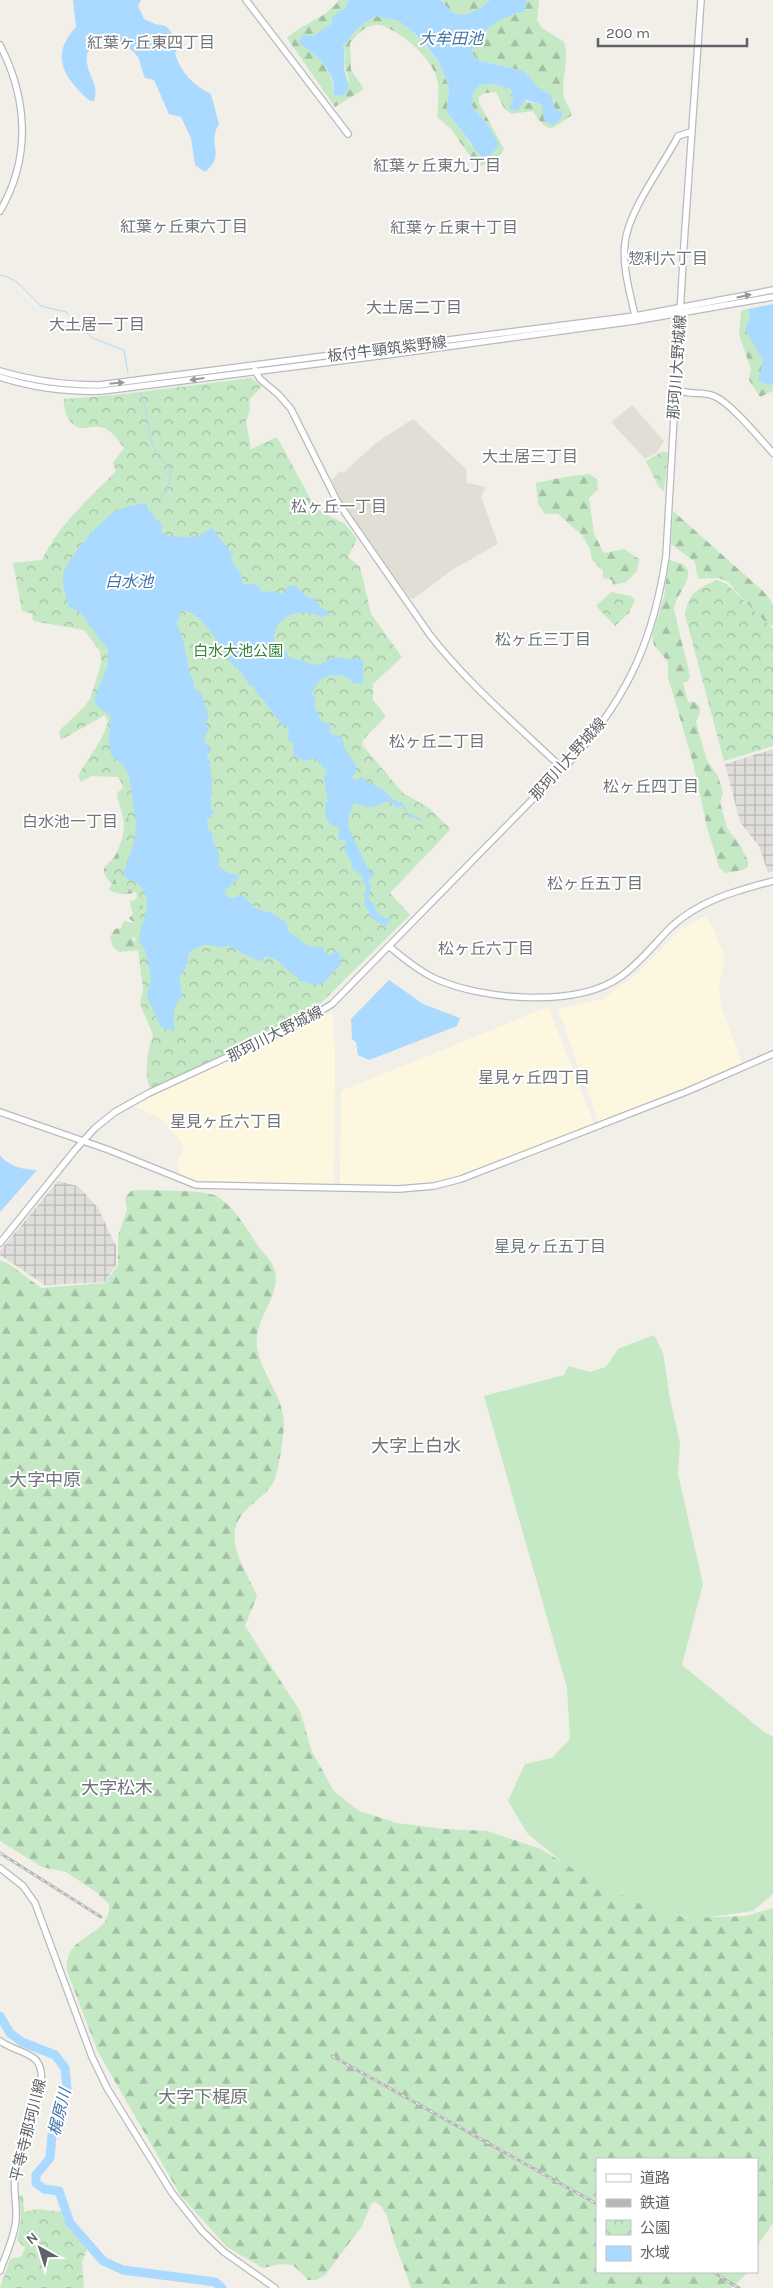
<svg xmlns="http://www.w3.org/2000/svg" width="773" height="2288" font-family="Karla,'Noto Sans JP',sans-serif">
	<defs>
		<pattern id="industrial-grid" width="8" height="8" patternUnits="userSpaceOnUse" patternTransform="scale(1.25)"><rect width="8" height="8" fill="#e0deda"/><path d="M0 4h8M4 0v8" fill="none" stroke="#b9b8b5"/></pattern>
		<pattern id="forest-firs" width="22" height="20" patternUnits="userSpaceOnUse" patternTransform="scale(1.25)"><rect width="22" height="20" fill="#c5e8c5"/><path d="M5 1l3.5 6h-7zM16 11l3.5 6h-7z" fill="#a3c0a4"/></pattern>
		<pattern id="park-crowns" width="20" height="18" patternUnits="userSpaceOnUse" patternTransform="scale(1.25)"><rect width="20" height="18" fill="#c5e8c5"/><path d="M2 6a3 3 0 1 1 6 0M12 15a3 3 0 1 1 6 0" fill="none" stroke="#a3c0a4"/></pattern>
	</defs>
	<rect width="100%" height="100%" fill="#f1efe8"/>
	<g fill="#fef7e0">
		<path d="M707,915L725,957L719,987L722,1009L743,1065L599,1123L558,1009L603,999L639,972L682,928Z"/>
		<path d="M548,1007L594,1124L460,1178L431,1184L340,1186L341,1091Z"/>
		<path d="M332,1013L335,1052L334,1186L197,1181L180,1176L177,1161L184,1151L182,1143L160,1118L132,1105Z"/>
	</g>
	<g fill="url(#industrial-grid)">
		<path d="M773,749V871L768,873L759,846L740,822L725,764Z"/>
		<path d="M58,1181L78,1186L98,1208L116,1246V1265L105,1282L45,1285L0,1255V1251Z"/>
	</g>
	<g fill="#e1ded6">
		<path d="M632,405L664,441L657,452L645,459L611,422Z"/>
		<path d="M413,419L466,469L467,483L486,487L481,497L498,544L452,570L413,599L409,597L340,499L332,480L340,471L343,473L376,443Z"/>
	</g>
	<path fill="#c5e8c5" d="M654,1335L663,1353L670,1399L680,1443L678,1474L703,1584L682,1665L763,1731L773,1737V1894L753,1911L694,1919L602,1895L528,1834L508,1801L525,1764L552,1758L570,1739L567,1688L484,1396L564,1375L568,1366L590,1372L606,1367L618,1349Z"/>
	<g fill="url(#forest-firs)">
		<path d="M339,0H349L345,8L332,17L331,24L322,31L299,43C316,54 334,70 333,91L349,81L344,63L346,54L343,46L359,27L376,16L398,21L407,27L422,41L440,64L449,87L447,112L472,146L493,135L488,125L472,106L474,92L480,85L494,84L511,89L513,99L542,105L561,119L563,111L555,110L551,95L538,87L524,71L478,60L471,52C481,29 500,16 524,12L527,0H539L537,20L542,28L564,42C569,58 563,73 563,90C563,101 570,106 572,115C552,129 548,136 533,111L511,114L504,108L496,92L485,93L479,97V103L504,149C498,158 489,166 477,166L451,129L437,117C438,102 441,85 434,71C427,55 394,24 375,25C364,26 357,35 350,43L351,70L364,89L335,107L287,38C303,23 325,19 339,0Z"/>
		<path d="M440,0H490C482,8 464,20 452,12C448,8 444,4 440,0Z"/>
		<path d="M748,309L750,317L746,331L763,360L770,385L773,383V391L760,397L749,380L751,369L739,335L741,311Z"/>
		<path d="M589,474L597,479L598,489L589,498L594,534L604,553L624,549L639,559L637,571L626,582L613,585L612,580L603,578V571L592,560L590,549L582,535L558,514H545L538,504L536,483L565,477Z"/>
		<path d="M673,511L765,593L773,604V626L765,623L728,582L719,578L698,579L695,562L671,544Z"/>
		<path d="M669,560L683,564L688,570C690,585 675,595 674,610L690,676L688,681L683,683L688,702H695C704,708 699,715 696,722L707,761L718,776L723,793L720,802L727,828L740,845L748,861V867L743,870L726,873L719,867L707,827L693,763L668,677V662L654,645L652,635L664,597Z"/>
		<path d="M126,785L136,891C129,896 115,895 109,889L112,884C109,880 104,877 104,871C104,864 111,862 115,856C119,849 124,835 124,826C124,816 118,803 117,793Z"/>
		<path d="M139,894L143,908L136,936L132,938L140,950L119,952L113,947L110,937L115,929L121,928L124,921L134,923L129,918L133,914L130,903L131,900L134,901Z"/>
		<path d="M139,1190C155,1191 207,1189 218,1197C236,1209 247,1230 259,1247C267,1257 276,1265 276,1279C275,1300 259,1316 257,1337C254,1369 285,1393 284,1426C283,1438 279,1468 275,1479C264,1504 230,1507 235,1544C238,1561 250,1580 257,1596L245,1626L300,1711L312,1752L334,1791L359,1811L397,1823L444,1829L487,1831L541,1849L586,1877L635,1902L687,1918L746,1916L773,1908V2223L757,2246V2159H597V2272H748L732,2288H411C406,2273 400,2258 395,2243C390,2230 389,2209 375,2202L371,2204L362,2226L325,2275L316,2280H308L293,2265L280,2264L263,2268L227,2247L181,2196L98,2052L67,1971C63,1932 112,1939 109,1904L96,1892L66,1872L42,1867L0,1841V1260L9,1264L41,1288L105,1283L118,1265V1236L127,1210L125,1198L131,1191Z"/>
	</g>
	<g fill="url(#park-crowns)">
		<path d="M251,378L262,386L249,400L250,409L246,422L251,449L277,437L316,509L345,524L357,539L348,557L360,567L371,614L402,657L373,684V700L386,716L363,740L362,745L403,793L429,808L450,828L449,831L390,893L410,915L312,1012L151,1089C143,1079 148,1046 153,1035L140,1004L143,989L138,949L135,942V931L140,919L142,906L135,891L117,884L111,873C116,862 125,849 127,836C130,818 128,793 118,777L91,776L81,782L78,776C88,757 103,742 108,721L105,715L61,740L59,731L85,706L90,699L101,664L100,651L84,630L33,621L32,614L22,611L13,563L42,560C58,525 90,498 116,471L113,463L124,448C118,440 111,429 101,427C94,425 87,429 80,428C68,425 63,409 64,399L116,395Z"/>
		<path d="M663,451L668,453L664,491L659,487L646,461Z"/>
		<path d="M717,580L727,584L773,629V746L724,761L685,615C688,593 698,588 717,580Z"/>
		<path d="M611,592L631,596L635,600L629,613L615,626L596,606Z"/>
		<path d="M19,2195H23L24,2212L37,2209L61,2212L66,2226L87,2249L82,2262L84,2288H0L10,2259L21,2257L25,2248L17,2240L21,2220Z"/>
	</g>
	<g fill="#aadaff">
		<path d="M73,0H141L138,6L144,19L155,24L166,26L180,43L175,53C180,72 194,86 211,94L219,124C206,145 227,154 205,172L195,165L191,138L181,117L169,114L154,80L145,78C142,72 141,65 139,59C136,51 115,37 107,35C101,37 96,41 91,46C77,67 102,81 94,101H90C64,78 49,56 76,27Z"/>
		<path d="M349,0H440C444,4 448,8 452,12C464,20 482,8 490,0H527L524,12C501,16 480,29 471,52L478,60L524,71L538,87L551,95L555,110L563,111L561,119L553,125L544,120L542,105L526,100L517,111L509,108L513,99L511,89L494,84L480,85L474,92L472,106L488,125L499,145L491,155L482,158L447,112L449,87L440,64L423,41L407,27L398,21L376,16L359,27L343,46C346,54 344,56 344,63C343,74 351,81 347,93L340,96L334,94C333,90 334,86 333,82C329,65 312,52 299,43L302,35L313,36L331,24L332,17L345,8Z"/>
		<path d="M773,304V383L770,385L758,381L763,360L745,330L750,317L748,309Z"/>
		<path d="M145,503L148,507L146,512H152L154,518L163,526L161,530L165,535L191,538L194,536L200,537L202,532L204,533L212,528L233,555L230,558L241,574L243,584H252L260,587L261,592L276,591L280,594L285,592V590L291,585H295L307,597L315,599L321,608L328,611V614L322,617C300,607 274,614 274,641L284,649L289,657L316,665L322,664C330,658 338,655 349,660L356,657L359,660H363V683L356,684C349,679 343,672 334,676L331,674L320,680L311,694L315,697V710L319,713L320,721L330,724L331,734L340,736L344,743L343,746L355,764L357,772L351,777L353,779L357,780L361,777L379,788L380,791L381,788L394,800L403,803L407,812L420,818L423,822L410,816L401,806L397,808C385,794 383,807 371,807C366,807 359,804 354,803L349,814L348,827L369,871L374,875L368,880L371,886L369,900L375,905L374,908L379,915L391,920L385,926L373,919L368,913L369,910L364,905L366,885L363,883V877L351,867L352,863L345,852V840H338L340,828L330,824L326,817L325,804L328,802L324,778L327,772C324,766 318,764 315,758L305,761L294,756L293,743L288,740L289,731L286,725H282L262,698L255,692V688L252,685L250,686L238,668L234,667C224,653 201,608 181,611L177,624L184,644L190,674L194,681V689L201,693L209,718L205,723L209,728L204,740L211,751L206,757L210,761V772L213,781L211,784L213,795H209L211,798V810L215,812L207,819L208,828L213,835L212,838L219,854V866L228,873L239,875L237,878L238,879L225,891L226,896L232,898L243,895C249,903 260,913 270,912L286,922L288,931L308,946L322,947L329,956L337,951L341,958L340,965L325,982L314,985L298,980V977C286,973 279,955 264,957L262,962L228,946H225L224,948C210,944 199,942 188,955V963L179,978L183,997C173,1001 172,1022 175,1031L161,1027L147,997L151,977L146,952L139,940C141,919 156,902 139,885C134,879 127,881 123,874L135,840L136,822L129,776L124,766L111,755L109,739L111,716L97,706L94,699L108,665V650L81,613L69,607C66,596 61,584 64,572C68,558 100,521 113,513C119,508 139,504 145,503Z"/>
		<path d="M389,980L423,1004L460,1018L457,1026L369,1060L358,1055L356,1042L352,1039L351,1019Z"/>
		<path d="M0,1155C7,1166 25,1170 37,1170L0,1212Z"/>
	</g>
	<g fill="none" stroke-linecap="round" stroke-linejoin="round">
		<g stroke="#aadaff" stroke-width="1">
			<path d="M0,275L8,277L18,283L41,306L66,312L92,338L124,350L128,373"/>
			<path d="M140,393C151,412 145,439 159,457C161,461 167,464 170,468C172,488 161,500 147,512"/>
		</g>
		<path stroke="#aadaff" stroke-width="9" d="M0,2016L10,2033L22,2042L55,2055L65,2068L67,2089L52,2135L50,2158L36,2175V2183L44,2189L59,2191L70,2223L103,2261L123,2270L215,2282L222,2288"/>
		<g stroke="#b6babf" stroke-width="8">
			<g id="secondary">
				<path d="M246,0L348,134"/>
				<path d="M0,45C28,100 31,158 0,211"/>
				<path d="M635,316C630,292 622,267 625,243C628,212 661,168 676,140L678,136L691,132"/>
				<path d="M255,370L260,379L279,395L291,409L337,501L430,635C468,684 518,726 563,769"/>
				<path d="M0,371C33,381 64,385 99,385L635,316L773,290"/>
				<path d="M0,377C34,388 66,392 102,391L394,354L634,321L773,297"/>
				<path d="M676,389C688,396 701,391 714,396C731,403 759,438 773,453"/>
				<path d="M390,947C404,959 419,971 436,979C483,1000 576,1008 620,977C639,964 654,944 671,927C700,900 736,891 773,881"/>
				<path d="M0,1112L109,1150L196,1185L399,1189L434,1186L461,1179L688,1091L773,1054"/>
				<path d="M0,1243L75,1150L95,1128L115,1112L149,1093L303,1022L332,1004L576,755C630,693 654,637 666,556L684,244L701,0"/>
				<path d="M0,1868L23,1886L35,1903L92,2057L107,2088L172,2193L202,2231L224,2252L275,2288"/>
				<path d="M0,2041C21,2056 45,2050 41,2084L15,2176C13,2190 17,2204 16,2219C15,2236 6,2254 0,2271"/>
			</g>
		</g>
		<use href="#secondary" stroke="#fff" stroke-width="5.5"/>
		<g stroke="#b6b7b8" stroke-width="3">
			<g id="rail">
				<path d="M0,1853L101,1917"/>
				<path d="M332,2056L597,2204"/>
				<path d="M713,2272L739,2288"/>
			</g>
		</g>
		<use href="#rail" stroke="#fff" stroke-width="1" stroke-dasharray="4" stroke-linecap="butt"/>
	</g>
	<defs><path id="oneway-solid" d="M-6-.8H1V-3.2L6.5 0L1 3.2V.8H-6Z" transform="scale(1.25)"/></defs>
	<g fill="#979a9d">
		<use href="#oneway-solid" transform="translate(744 296) rotate(-12)"/>
		<use href="#oneway-solid" transform="translate(197 379) rotate(172)"/>
		<use href="#oneway-solid" transform="translate(117 383) rotate(-6)"/>
	</g>
	<g text-anchor="middle" stroke-width="4" stroke-linejoin="round" paint-order="stroke">
		<g font-size="15" fill="#5f6368" stroke="#fff">
			<text transform="translate(387 349) rotate(-7)" y="5">板付牛頸筑紫野線</text>
			<text transform="translate(677 367) rotate(-86)" y="5">那珂川大野城線</text>
			<text transform="translate(568 759) rotate(-48)" y="5">那珂川大野城線</text>
			<text transform="translate(275 1034) rotate(-27)" y="5">那珂川大野城線</text>
			<text transform="translate(28 2130) rotate(-76)" y="5">平等寺那珂川線</text>
		</g>
		<g font-size="15" fill="#348238" stroke="#fff">
			<text x="238" y="656">白水大池公園</text>
		</g>
		<g font-size="16" font-style="italic" fill="#4174aa" stroke="#fff">
			<text x="451" y="44">大牟田池</text>
			<text x="129" y="587">白水池</text>
			<text transform="translate(59 2112) rotate(-76)" y="6">梶原川</text>
		</g>
		<g font-size="16" fill="#70757a" stroke="#fff">
			<text x="151" y="48">紅葉ヶ丘東四丁目</text>
			<text x="437" y="171">紅葉ヶ丘東九丁目</text>
			<text x="184" y="232">紅葉ヶ丘東六丁目</text>
			<text x="454" y="233">紅葉ヶ丘東十丁目</text>
			<text x="668" y="264">惣利六丁目</text>
			<text x="414" y="313">大土居二丁目</text>
			<text x="97" y="330">大土居一丁目</text>
			<text x="530" y="462">大土居三丁目</text>
			<text x="339" y="512">松ヶ丘一丁目</text>
			<text x="543" y="645">松ヶ丘三丁目</text>
			<text x="437" y="747">松ヶ丘二丁目</text>
			<text x="651" y="792">松ヶ丘四丁目</text>
			<text x="70" y="827">白水池一丁目</text>
			<text x="595" y="889">松ヶ丘五丁目</text>
			<text x="486" y="954">松ヶ丘六丁目</text>
			<text x="534" y="1083">星見ヶ丘四丁目</text>
			<text x="226" y="1127">星見ヶ丘六丁目</text>
			<text x="550" y="1252">星見ヶ丘五丁目</text>
		</g>
		<g font-size="18" fill="#70757a" stroke="#fff">
			<text x="416" y="1452">大字上白水</text>
			<text x="45" y="1486">大字中原</text>
			<text x="117" y="1794">大字松木</text>
			<text x="203" y="2103">大字下梶原</text>
		</g>
	</g>
	<rect x="596" y="2158" width="162" height="115" fill="#ffffff" stroke="#bfc1c3"/>
	<rect x="606" y="2174" width="25" height="8" fill="#ffffff" stroke="#bfc1c3"/>
	<text x="640" y="2183" font-size="15" fill="#5f6368">道路</text>
	<rect x="606" y="2199" width="25" height="8" fill="#b6b7b8" stroke="#bfc1c3"/>
	<text x="640" y="2208" font-size="15" fill="#5f6368">鉄道</text>
	<rect x="606" y="2220" width="25" height="15" fill="url(#park-crowns)" stroke="#bfc1c3"/>
	<text x="640" y="2233" font-size="15" fill="#5f6368">公園</text>
	<rect x="606" y="2246" width="25" height="15" fill="#aadaff" stroke="#bfc1c3"/>
	<text x="640" y="2258" font-size="15" fill="#5f6368">水域</text>
	<g transform="translate(40 2248) rotate(321)" stroke="#ffffff" stroke-width="4" paint-order="stroke">
	<path d="M0-4L9 19L0 12L-9 19Z" fill="#5f6368"/>
	<text y="-8" font-size="14" font-weight="bold" text-anchor="middle" fill="#5f6368">N</text>
	</g>
	<path d="M598 38v8h149v-8" fill="none" stroke="#5f6368" stroke-width="2.5"/>
	<text x="606" y="38" font-size="15" fill="#5f6368" stroke="#ffffff" stroke-width="4" paint-order="stroke">200 m</text>
</svg>
